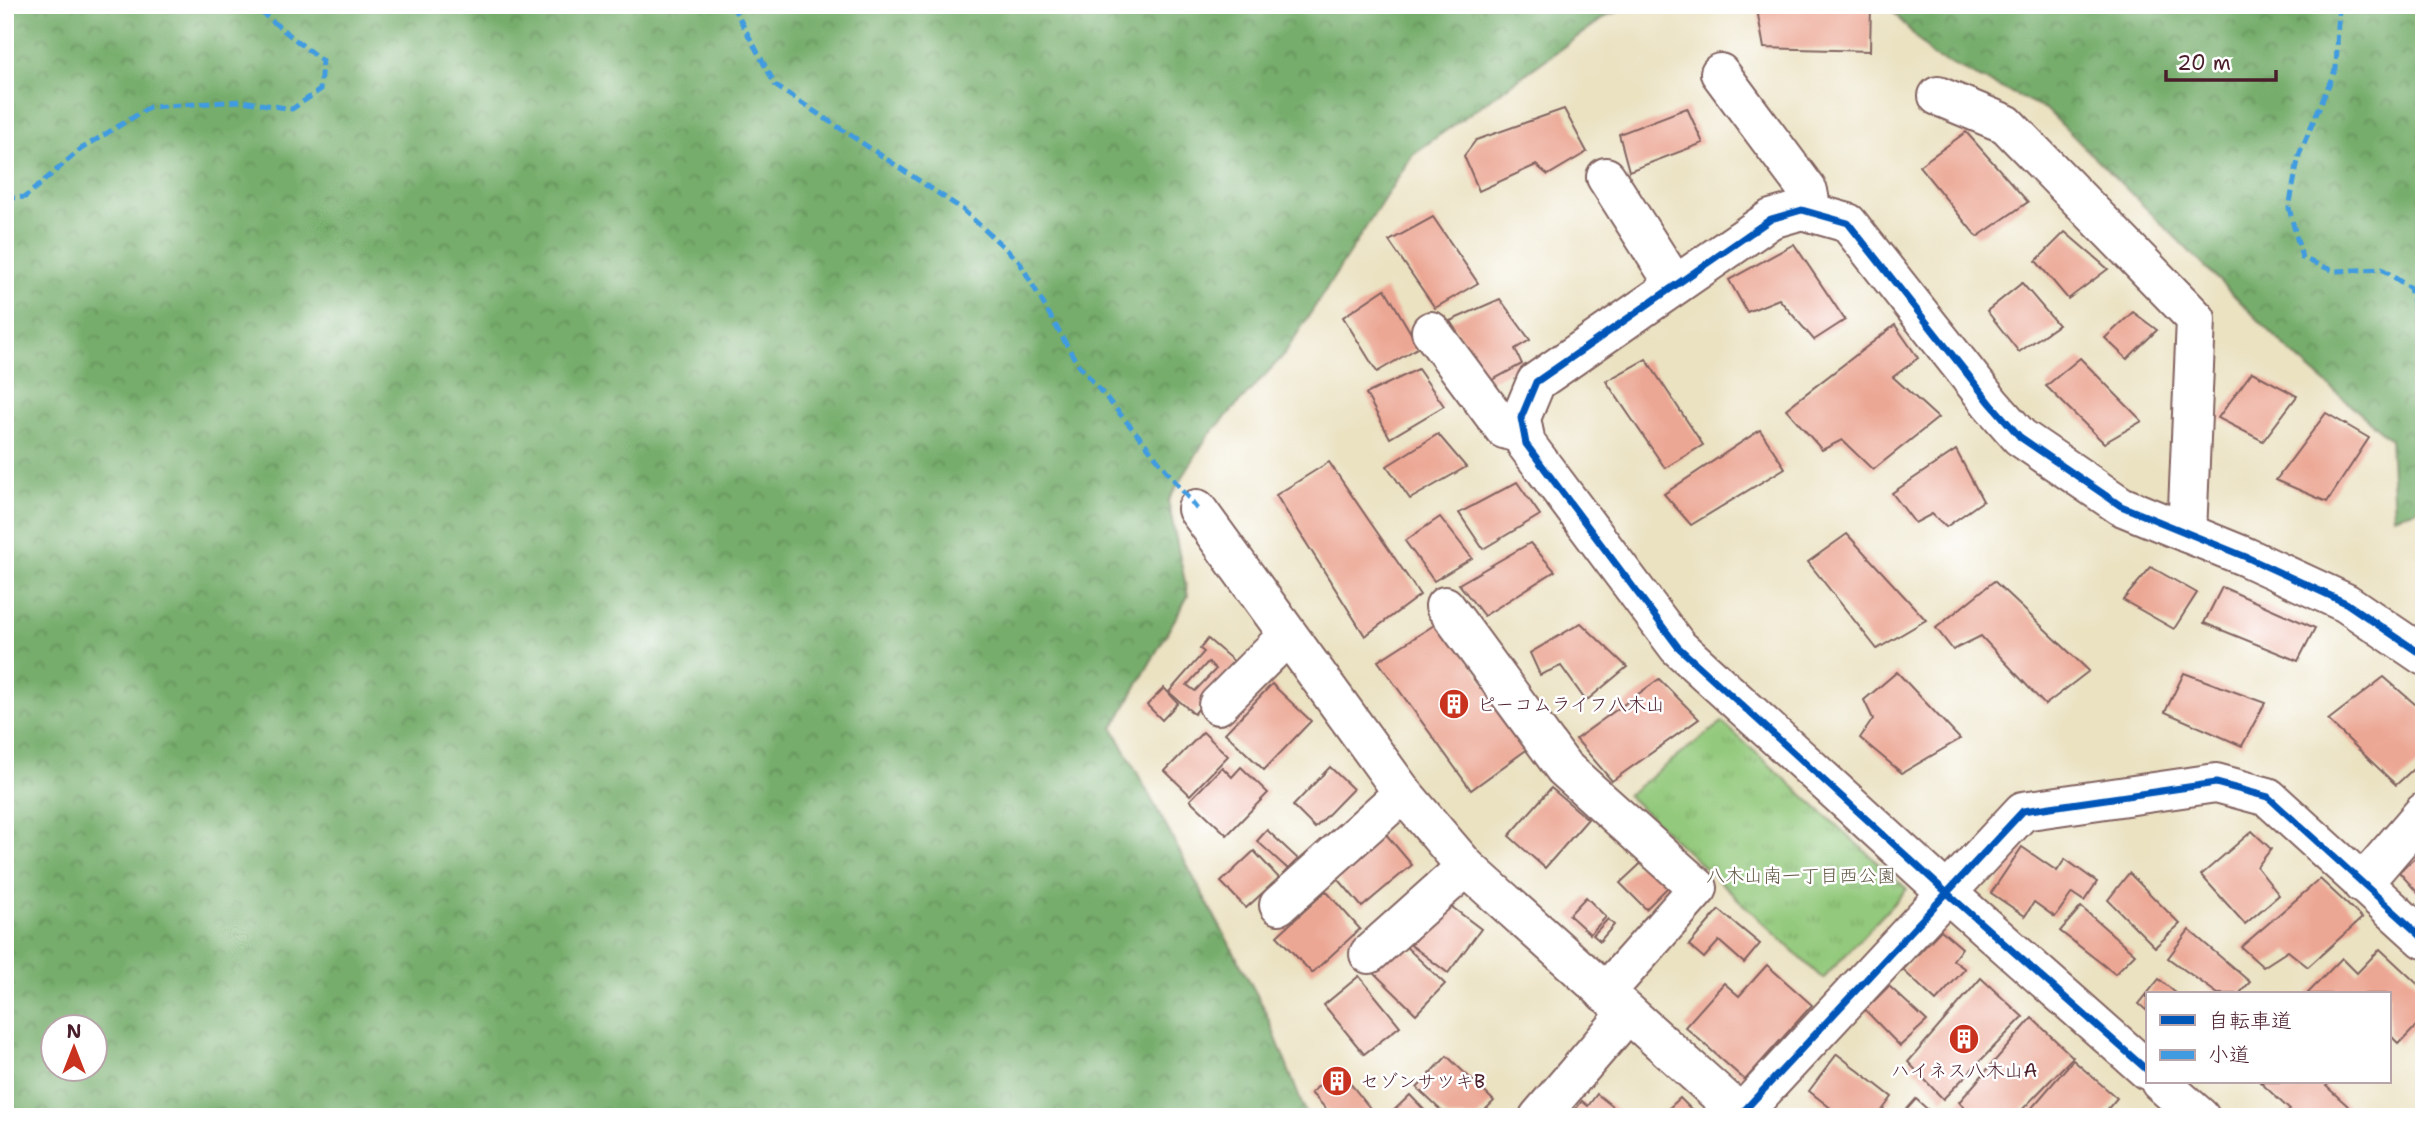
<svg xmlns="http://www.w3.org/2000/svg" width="2429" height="1122" font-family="'Shantell Sans','Klee One',sans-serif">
	<defs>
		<pattern id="forest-crowns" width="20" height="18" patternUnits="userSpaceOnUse" patternTransform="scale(1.75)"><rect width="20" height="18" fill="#76ad6c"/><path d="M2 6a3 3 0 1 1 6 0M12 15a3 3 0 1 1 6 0" fill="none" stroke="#638c59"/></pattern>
		<pattern id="park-tufts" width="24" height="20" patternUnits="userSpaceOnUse" patternTransform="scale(1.75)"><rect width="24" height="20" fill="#93c97c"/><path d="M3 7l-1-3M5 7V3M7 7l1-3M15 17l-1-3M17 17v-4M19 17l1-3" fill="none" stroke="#80ac6b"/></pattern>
	</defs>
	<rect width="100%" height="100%" fill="#fff"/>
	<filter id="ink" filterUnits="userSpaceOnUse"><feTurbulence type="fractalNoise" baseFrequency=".0143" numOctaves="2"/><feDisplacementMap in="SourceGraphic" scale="14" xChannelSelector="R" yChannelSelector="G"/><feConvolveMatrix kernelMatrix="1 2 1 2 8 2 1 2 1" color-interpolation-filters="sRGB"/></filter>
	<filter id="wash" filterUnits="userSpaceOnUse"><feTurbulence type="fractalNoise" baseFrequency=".00686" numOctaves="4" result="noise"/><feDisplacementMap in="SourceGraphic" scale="28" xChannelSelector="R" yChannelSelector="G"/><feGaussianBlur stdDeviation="1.57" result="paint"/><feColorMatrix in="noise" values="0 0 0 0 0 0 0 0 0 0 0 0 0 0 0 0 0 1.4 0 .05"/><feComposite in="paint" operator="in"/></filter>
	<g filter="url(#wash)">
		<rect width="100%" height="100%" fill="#ebe2c2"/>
		<g fill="url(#forest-crowns)" stroke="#60664c" stroke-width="2" fill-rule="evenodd">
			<path d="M5,5H1636L1608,15L1413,154L1283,356L1207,437L1168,501L1188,596L1113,728L1265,1010L1307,1117H5ZM52,1028H94V1070H52Z"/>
			<path d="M1887,5H2424V508L2394,517L2390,439L2300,361L2046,109L1933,56Z"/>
		</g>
		<path fill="url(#park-tufts)" stroke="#6e7454" stroke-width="2" d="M1722,722L1907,889L1823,979L1627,795Z"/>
		<g id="blocks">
			<g fill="#eca794" fill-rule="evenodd">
				<path d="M1766,5H1871L1870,51L1764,48L1758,15Z"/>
				<path d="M1687,108L1703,143L1629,171L1619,134Z"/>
				<path d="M1564,109L1587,152L1548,175L1536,165L1479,191L1464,156L1476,140Z"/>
				<path d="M1966,132L2028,202L1977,237L1919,166Z"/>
				<path d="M1433,217L1478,283L1435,308L1389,241Z"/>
				<path d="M2065,232L2108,269L2068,299L2036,261Z"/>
				<path d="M1794,244L1845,320L1814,340L1779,299L1747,312L1729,280Z"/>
				<path d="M2022,283L2058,325L2019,352L1987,311Z"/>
				<path d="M1385,289L1419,347L1377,372L1343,317Z"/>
				<path d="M1500,299L1530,340L1515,349L1522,364L1489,382L1450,321Z"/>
				<path d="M2133,312L2157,330L2127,359L2105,338Z"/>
				<path d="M1895,325L1918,358L1893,377L1938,418L1873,470L1842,440L1822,450L1786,409Z"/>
				<path d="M2080,358L2142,421L2104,443L2046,386Z"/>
				<path d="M1646,359L1703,445L1665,468L1606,381Z"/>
				<path d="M1418,369L1444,406L1390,438L1366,394Z"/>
				<path d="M2252,372L2297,396L2263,441L2218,418Z"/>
				<path d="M2326,413L2369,438L2327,502L2276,480Z"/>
				<path d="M1760,430L1785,468L1691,525L1664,494Z"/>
				<path d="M1438,434L1466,467L1410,499L1387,466Z"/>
				<path d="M1956,450L1983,501L1946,527L1932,514L1915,523L1892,493Z"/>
				<path d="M1329,462L1420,595L1365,636L1276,495Z"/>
				<path d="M1517,482L1540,515L1483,549L1459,513Z"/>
				<path d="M1440,517L1472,558L1434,581L1405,541Z"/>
				<path d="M1847,534L1926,620L1877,649L1808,562Z"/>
				<path d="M1530,543L1555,571L1484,616L1459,584Z"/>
				<path d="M2151,567L2197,593L2174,629L2123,600Z"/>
				<path d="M1994,581L2089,671L2045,705L1981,636L1953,650L1936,628Z"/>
				<path d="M2222,587L2315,628L2298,661L2204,623Z"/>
				<path d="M1442,620L1529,748L1471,790L1378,661Z"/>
				<path d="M1581,623L1627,667L1586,701L1561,666L1540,675L1530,653Z"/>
				<path d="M1208,639L1237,664L1194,714L1169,692L1204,652L1200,649ZM1208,662L1216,669L1195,691L1187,685Z"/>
				<path d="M1897,672L1960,739L1902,773L1860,738L1873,719L1864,700Z"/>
				<path d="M2184,673L2265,703L2242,746L2165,712Z"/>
				<path d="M2384,677L2424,712V759L2396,785L2328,720Z"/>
				<path d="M1659,679L1699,719L1612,781L1576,739Z"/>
				<path d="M1272,684L1311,721L1264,770L1225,733Z"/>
				<path d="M1164,688L1178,703L1162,720L1147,705Z"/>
				<path d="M1203,732L1228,756L1190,795L1165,771Z"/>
				<path d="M1222,767L1232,777L1241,767L1268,793L1227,835L1190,800Z"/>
				<path d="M1330,767L1353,789L1315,828L1293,806Z"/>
				<path d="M1551,788L1588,819L1545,868L1509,836Z"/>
				<path d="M1267,830L1298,859L1288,869L1257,841Z"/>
				<path d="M2252,831L2271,849L2257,867L2279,895L2245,924L2201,875Z"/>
				<path d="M1385,833L1412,865L1362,907L1335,875Z"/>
				<path d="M2022,847L2057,871L2065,859L2097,882L2084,901L2072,893L2055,917L2034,902L2025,916L1991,893Z"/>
				<path d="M2424,850V900L2399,872Z"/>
				<path d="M1254,851L1279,878L1246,908L1221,882Z"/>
				<path d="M1650,855L1675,880L1646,909L1620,883Z"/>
				<path d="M2129,873L2180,924L2155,947L2108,900Z"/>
				<path d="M2320,879L2362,918L2308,967L2288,951L2263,967L2241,947Z"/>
				<path d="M1326,891L1360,929L1312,973L1277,936Z"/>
				<path d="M1586,897L1606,917L1590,934L1569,915Z"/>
				<path d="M1444,901L1481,929L1448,973L1411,945Z"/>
				<path d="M2081,907L2135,954L2115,974L2060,931Z"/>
				<path d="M1719,910L1760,944L1744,963L1719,941L1704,958L1689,945Z"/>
				<path d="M1608,919L1614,925L1600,941L1593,935Z"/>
				<path d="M1941,930L1962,948L1953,960L1965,969L1936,1001L1903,970Z"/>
				<path d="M2189,930L2250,982L2239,994H2218L2168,958Z"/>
				<path d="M1399,940L1445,984L1416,1014L1371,970Z"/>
				<path d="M2380,949L2424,990V1018L2399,1044L2389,1034V994H2307L2342,958L2357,973Z"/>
				<path d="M1767,965L1812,1005L1745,1080L1685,1027L1724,983L1739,996Z"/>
				<path d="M1359,976L1400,1026L1364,1054L1324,1005Z"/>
				<path d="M1981,978L2023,1017L1943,1099L1908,1062Z"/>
				<path d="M2159,979L2177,994H2147V1011L2139,1004Z"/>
				<path d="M1889,986L1927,1021L1900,1046L1865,1010Z"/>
				<path d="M2032,1018L2073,1057L2015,1117H1972L1959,1102Z"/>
				<path d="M1837,1054L1892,1097L1877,1117H1842L1809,1091Z"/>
				<path d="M1447,1056L1494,1101L1478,1117H1448L1417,1088Z"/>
				<path d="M2073,1060L2117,1098L2101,1117H2024Z"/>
				<path d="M1338,1068L1377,1117H1334L1311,1093Z"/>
				<path d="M2260,1082H2331L2326,1086L2348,1106L2336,1117H2283L2290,1110Z"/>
				<path d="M1597,1094L1626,1117H1570L1582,1101L1588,1106Z"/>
				<path d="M1410,1095L1431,1117H1387Z"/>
				<path d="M1680,1098L1697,1115L1695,1117H1672L1666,1111Z"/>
				<path d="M1916,1099L1936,1117H1900Z"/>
			</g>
		</g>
	</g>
	<g filter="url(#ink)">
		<use href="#blocks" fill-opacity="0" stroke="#826360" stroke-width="2"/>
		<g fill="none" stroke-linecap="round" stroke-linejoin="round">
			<g stroke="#826360" stroke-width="42">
				<g id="minor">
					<path d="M1720,73L1808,191L1812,213"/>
					<path d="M1938,96L2006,124L2196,319L2187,533"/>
					<path d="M1606,177L1675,285"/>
					<path d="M1431,331L1504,429L1524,435"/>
					<path d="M1197,509L1403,793L1466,867L1744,1117"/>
					<path d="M1445,606L1564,768L1698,888L1605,993"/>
					<path d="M1218,705L1287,636"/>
					<path d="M2362,884L2424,812"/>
					<path d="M1279,905L1403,793"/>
					<path d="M1369,954L1466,867"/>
					<path d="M2147,1070L1946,892L1678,647L1526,444L1521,418L1536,382L1771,219L1802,210L1848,223L1991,404L2020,437L2121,506L2246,557L2346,603L2424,656"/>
					<path d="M2160,1082L2200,1117"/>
					<path d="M1741,1114L2023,811L2216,783L2268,797L2424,939"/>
					<path d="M1539,1117L1628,1013"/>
				</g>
			</g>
			<use href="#minor" stroke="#fff" stroke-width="38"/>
			<g stroke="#409be1" stroke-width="5" stroke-dasharray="10 5" stroke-linecap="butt">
				<path d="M732,5L776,86L962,209L1019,261L1077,363L1143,441L1197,509"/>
				<path d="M2339,5L2336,68L2299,155L2289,208L2302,258L2334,271L2382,269L2410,288L2419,329L2424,334"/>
				<path d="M5,199L25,197L81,149L150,107L242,101L292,109L320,90L322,61L252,5"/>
			</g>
			<g stroke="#fff" stroke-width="11">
				<g id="cycleway">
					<path d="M2147,1070L1946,892L1678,647L1526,444L1521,418L1536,382L1771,219L1802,210L1848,223L1991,404L2020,437L2121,506L2246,557L2346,603L2424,656"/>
					<path d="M1741,1114L2023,811L2216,783L2268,797L2424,939"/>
				</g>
			</g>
			<use href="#cycleway" stroke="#0057b8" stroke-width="7"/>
		</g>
	</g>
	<defs>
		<g id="building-disc" transform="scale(1.575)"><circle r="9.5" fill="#c8321e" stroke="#fff"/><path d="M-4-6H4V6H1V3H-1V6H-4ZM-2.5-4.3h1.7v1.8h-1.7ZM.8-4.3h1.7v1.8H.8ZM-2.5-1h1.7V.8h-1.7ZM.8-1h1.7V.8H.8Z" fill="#fff"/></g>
	</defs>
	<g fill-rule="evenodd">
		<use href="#building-disc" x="1454" y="704"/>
		<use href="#building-disc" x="1964" y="1039"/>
		<use href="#building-disc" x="1337" y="1081"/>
	</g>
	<g text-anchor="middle" stroke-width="5" stroke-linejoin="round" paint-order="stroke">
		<g font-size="19" fill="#4a1f2b" stroke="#fff" text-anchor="start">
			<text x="1477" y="711">ピーコムライフ八木山</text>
			<text x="1964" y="1077" text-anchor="middle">ハイネス八木山A</text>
			<text x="1360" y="1088">セゾンサツキB</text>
		</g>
		<g font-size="19" fill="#645a47" stroke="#fff">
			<text x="1801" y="882">八木山南一丁目西公園</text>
		</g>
	</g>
	<rect width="2429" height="1122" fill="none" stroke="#fff" stroke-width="28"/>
	<rect x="2146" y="992" width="245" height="91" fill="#ffffff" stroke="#b7a5aa" stroke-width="2"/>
	<rect x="2160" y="1015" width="35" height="10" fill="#0057b8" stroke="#b7a5aa" stroke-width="2"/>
	<text x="2208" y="1028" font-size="21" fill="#4a1f2b">自転車道</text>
	<rect x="2160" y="1050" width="35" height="10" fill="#409be1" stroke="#b7a5aa" stroke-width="2"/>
	<text x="2208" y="1062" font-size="21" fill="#4a1f2b">小道</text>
	<g transform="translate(74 1048)"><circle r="33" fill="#ffffff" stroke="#b7a5aa" stroke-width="2"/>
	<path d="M0-5L12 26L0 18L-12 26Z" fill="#c8321e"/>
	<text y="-10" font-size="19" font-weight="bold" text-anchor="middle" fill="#4a1f2b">N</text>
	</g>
	<path d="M2166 70v10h110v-10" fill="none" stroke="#4a1f2b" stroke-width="3.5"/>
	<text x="2177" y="70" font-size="21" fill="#4a1f2b" stroke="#ffffff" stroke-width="5" paint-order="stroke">20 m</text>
</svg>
